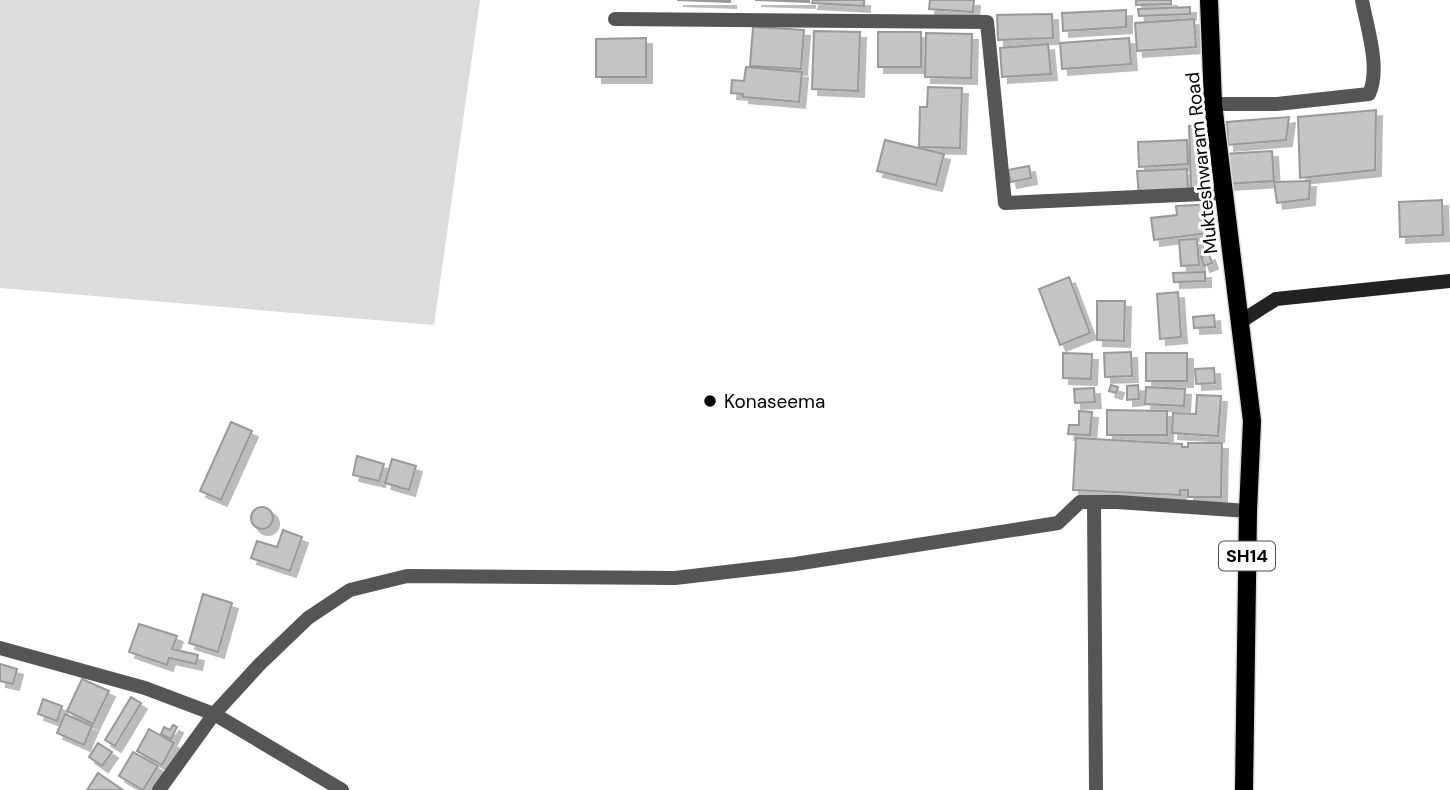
<svg xmlns="http://www.w3.org/2000/svg" width="1450" height="790" font-family="'DM Sans',sans-serif">
	<defs>
		<filter id="shadow"><feDropShadow dx="6" dy="6" stdDeviation="0" flood-color="#0004"/></filter>
	</defs>
	<rect width="100%" height="100%" fill="#fff"/>
	<path fill="#dcdcdc" d="M0,0H480L434,325L0,288Z"/>
	<g fill="#c4c4c4" stroke="#999" stroke-width="2" filter="url(#shadow)">
		<path d="M677,0H730V2Z"/>
		<path d="M755,0H809V2Z"/>
		<path d="M813,0H864V6L812,3Z"/>
		<path d="M930,0H974L973,12L929,9Z"/>
		<path d="M1136,0H1171V4L1136,5Z"/>
		<path d="M1190,7V14L1139,16L1138,9Z"/>
		<path d="M1126,10V27L1063,31L1062,13Z"/>
		<path d="M1052,14L1053,38L998,40L997,15Z"/>
		<path d="M1194,19L1196,47L1137,51L1135,23Z"/>
		<path d="M753,27L804,30L801,69L750,66Z"/>
		<path d="M814,31L860,32L858,91L812,89Z"/>
		<rect x="878" y="32" width="43" height="35"/>
		<path d="M926,33L972,34L971,78L925,77Z"/>
		<path d="M646,38V77H596V39Z"/>
		<path d="M1129,38L1131,64L1062,69L1060,43Z"/>
		<path d="M1048,44L1051,74L1002,77L1000,48Z"/>
		<path d="M746,67L802,72L799,102L743,97V94L731,93L732,80L744,81Z"/>
		<path d="M928,87L962,88L960,148L919,147L920,107H927Z"/>
		<path d="M1376,110L1375,170L1300,178L1298,117Z"/>
		<path d="M1289,117L1286,140L1228,145L1227,122Z"/>
		<path d="M1209,125L1211,187L1191,188L1189,126Z"/>
		<path d="M885,140L944,154L936,185L877,171Z"/>
		<path d="M1187,140L1188,164L1139,167L1138,142Z"/>
		<path d="M1272,151L1274,181L1226,184L1224,154Z"/>
		<path d="M1029,166L1031,178L1011,182L1008,170Z"/>
		<path d="M1187,169L1188,194L1139,196L1137,171Z"/>
		<path d="M1310,181L1309,199L1277,203L1274,182Z"/>
		<path d="M1442,200L1443,235L1400,237L1399,202Z"/>
		<path d="M1217,204L1218,215L1207,216L1209,233L1154,240L1151,218L1177,215L1176,206Z"/>
		<path d="M1197,239L1199,265L1181,266L1179,240Z"/>
		<path d="M1209,254L1212,263L1204,266L1201,257Z"/>
		<path d="M1205,272V281L1174,282L1173,273Z"/>
		<path d="M1069,277L1090,333L1060,345L1039,289Z"/>
		<path d="M1178,292L1181,337L1160,339L1157,294Z"/>
		<path d="M1097,301H1125L1124,341L1097,340Z"/>
		<path d="M1214,315L1215,327L1194,328L1193,317Z"/>
		<path d="M1131,352L1132,376L1105,377L1104,353Z"/>
		<path d="M1063,353L1092,354L1091,379L1063,378Z"/>
		<rect x="1146" y="353" width="41" height="28"/>
		<path d="M1214,368L1215,383L1196,384L1195,369Z"/>
		<path d="M1111,385L1118,387L1116,393L1109,391Z"/>
		<path d="M1138,385L1139,399L1127,400V386Z"/>
		<path d="M1146,387L1185,389L1184,406L1145,404Z"/>
		<path d="M1094,388L1095,402L1075,403L1074,389Z"/>
		<path d="M1197,395L1221,396L1218,436L1172,433L1173,413L1196,414Z"/>
		<path d="M1107,410L1167,411V435H1107Z"/>
		<path d="M1079,411L1092,412L1090,435L1068,434L1069,425H1079Z"/>
		<path d="M231,422L252,431L221,500L200,491Z"/>
		<path d="M1076,438L1182,444V447H1188V443H1222L1221,497H1188V490H1180V495L1073,490Z"/>
		<path d="M357,456L384,464L379,481L353,475Z"/>
		<path d="M392,459L416,466L409,490L385,483Z"/>
		<circle cx="262" cy="518" r="11"/>
		<path d="M283,530L302,537L290,571L251,558L257,541L277,547Z"/>
		<path d="M203,594L232,603L218,652L189,643Z"/>
		<path d="M139,624L177,636L172,649L198,655L196,664L169,658L167,665L129,652Z"/>
		<path d="M0,664L17,669L13,684L0,681Z"/>
		<path d="M82,679L109,691L93,724L67,711Z"/>
		<path d="M131,697L141,703L115,746L105,740Z"/>
		<path d="M43,699L62,706L57,721L38,714Z"/>
		<path d="M65,714L92,726L84,745L57,733Z"/>
		<path d="M173,725L177,727L171,739L161,734L164,727L170,730Z"/>
		<path d="M149,729L174,743L162,765L137,751Z"/>
		<path d="M98,743L112,752L102,766L89,757Z"/>
		<path d="M133,752L158,766L143,790L119,776Z"/>
		<path d="M98,773L123,790H87Z"/>
	</g>
	<g fill="none" stroke-linecap="round" stroke-linejoin="round">
		<g stroke="#dbdbdb" stroke-width="21">
			<path id="primary" d="M1209,0L1213,104L1252,421L1248,511L1244,790"/>
		</g>
		<g stroke="#555" stroke-width="14">
			<path d="M615,19L987,22L1005,203L1224,193"/>
			<path d="M1213,104H1277L1369,94C1381,68 1367,28 1362,0"/>
			<path d="M1094,502L1096,790"/>
			<path d="M0,648L145,688L214,714L342,790"/>
			<path d="M159,790L214,714L260,664L308,618L350,590L407,576L675,578L795,564L1058,523L1080,502H1117L1248,511"/>
		</g>
		<path stroke="#222" stroke-width="14" d="M1240,322L1276,299L1450,281"/>
		<use href="#primary" stroke="#000" stroke-width="18"/>
	</g>
	<circle fill="#000" stroke="#fff" stroke-width="2.5" cx="710" cy="401" r="7"/>
	<g text-anchor="middle" stroke-width="6" stroke-linejoin="round" paint-order="stroke">
		<rect fill="#fff" stroke="#4c4c4c" stroke-width="2" x="1219" y="541.5" width="56" height="29" rx="5"/>
		<g font-size="18" font-weight="bold" fill="#000">
			<text x="1247" y="562">SH14</text>
		</g>
		<g font-size="19" fill="#000" stroke="#fff">
			<text transform="translate(1201 163) rotate(-96)" y="7">Mukteshwaram Road</text>
		</g>
		<g font-size="19" fill="#000" stroke="#fff" text-anchor="start">
			<text x="724" y="408">Konaseema</text>
		</g>
	</g>
</svg>
